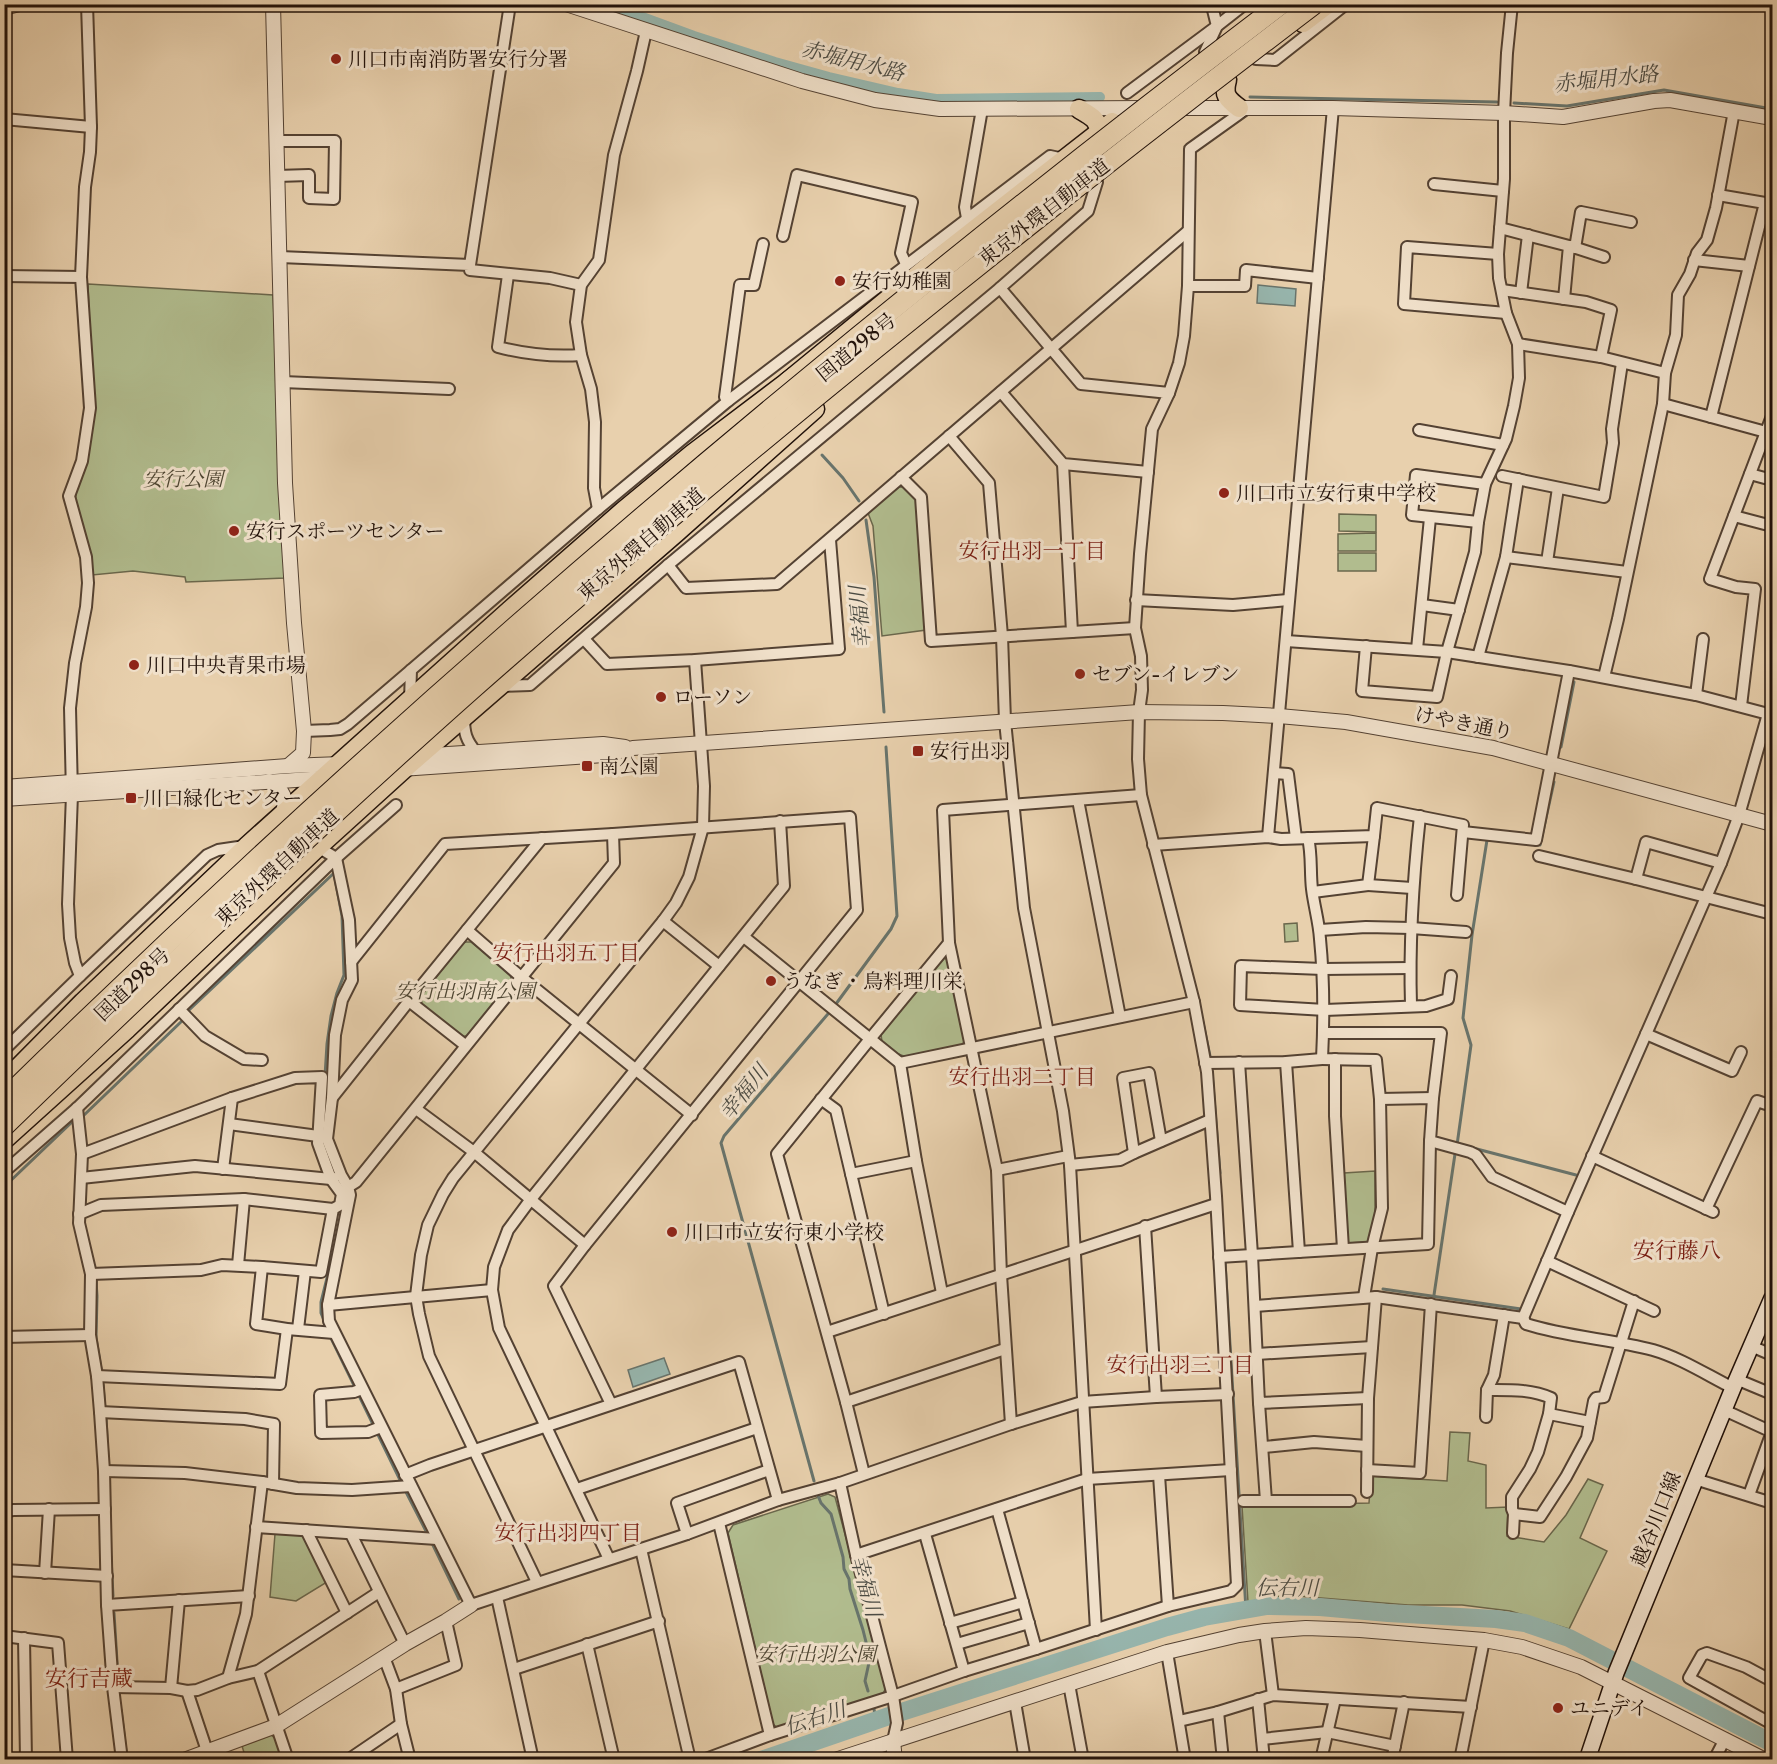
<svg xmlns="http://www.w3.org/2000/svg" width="1777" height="1764" font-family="'Libre Caslon Text','Noto Serif JP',serif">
	<rect width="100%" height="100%" fill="#e8d0ad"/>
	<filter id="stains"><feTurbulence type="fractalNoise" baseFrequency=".00333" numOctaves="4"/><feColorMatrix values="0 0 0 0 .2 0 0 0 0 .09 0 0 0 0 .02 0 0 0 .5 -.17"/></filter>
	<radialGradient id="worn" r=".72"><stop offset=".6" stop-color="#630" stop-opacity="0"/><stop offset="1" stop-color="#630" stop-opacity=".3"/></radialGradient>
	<g fill="#b1bc8e" stroke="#6a674c" stroke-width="1.5">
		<path d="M88,284L273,295L285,578L186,582L185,577L133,571L92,575L75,502L77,488L89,452L93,416Z"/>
		<path d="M898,487H905L914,495L916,501L926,630L882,636L873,526L868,513Z"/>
		<path d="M1339,514L1376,515V532L1339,531Z"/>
		<path d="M1376,533V551H1338V534Z"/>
		<rect x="1338" y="553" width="38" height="18"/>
		<path d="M1297,923L1298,941L1285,942L1284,924Z"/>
		<path d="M464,942H471L510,974L512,982L469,1035L462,1037L422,1004L421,996Z"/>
		<path d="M943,958L950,960L966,1038L962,1045L906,1057L896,1053L882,1042L881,1034Z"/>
		<path d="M1375,1171V1214L1369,1242L1347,1243L1344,1173Z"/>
		<path d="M1450,1432L1470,1433L1468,1461L1486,1465V1508L1508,1507L1507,1536L1544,1542L1566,1515L1588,1479L1603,1485L1580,1538L1607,1551L1569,1629L1510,1611L1462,1605H1408L1296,1596L1269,1597L1248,1602L1242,1506L1369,1503L1371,1476L1447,1481Z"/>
		<path d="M828,1494L835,1497L886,1687L882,1696L779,1729L773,1724L728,1533L733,1525Z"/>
		<path d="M275,1534H303L327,1582L296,1601L270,1597Z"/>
		<path d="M271,1735L276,1739L283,1759H246L242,1746Z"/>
	</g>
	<g fill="#97b6ae" stroke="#68746c" stroke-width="1.5">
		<path d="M1258,285L1296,289L1295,306L1257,303Z"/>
		<path d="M664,1358L670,1374L633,1387L628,1370Z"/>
	</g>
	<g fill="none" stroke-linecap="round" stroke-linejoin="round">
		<g stroke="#68746c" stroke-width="3">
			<path d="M1250,97L1497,102"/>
			<path d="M1514,103L1567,106L1664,90L1772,109"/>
			<path d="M822,455L843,478L859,501"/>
			<path d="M866,520L874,577L884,712"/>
			<path d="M1561,747L1574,682"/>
			<path d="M1535,845H1540L1554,782"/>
			<path d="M188,1011L334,873L342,916L344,975L337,993L331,1016L327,1044L325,1076"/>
			<path d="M1202,1018L1210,1056"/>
			<path d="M1212,1073L1220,1173"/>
			<path d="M82,1119V1117L183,1020"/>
			<path d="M1457,1145L1471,1045L1463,1018L1472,935L1487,840H1489"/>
			<path d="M1473,1148L1576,1175"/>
			<path d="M4,1187L72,1122"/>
			<path d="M1225,1262L1246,1610"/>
			<path d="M96,1281L97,1296L96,1338L101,1369"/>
			<path d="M1383,1289L1521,1309"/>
			<path d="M1434,1295L1455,1154"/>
			<path d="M328,1330L321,1313V1302L334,1250"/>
			<path d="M330,1336L402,1484"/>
			<path d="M103,1385L105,1410"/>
			<path d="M106,1417L108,1458"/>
			<path d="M814,1481L721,1143L724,1136L833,1008L891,929L897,916L886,747"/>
			<path d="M405,1490L428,1535"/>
			<path d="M817,1493L821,1503L831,1514L843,1557L844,1569L849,1579L850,1589L863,1630L870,1658L865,1681L868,1691"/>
			<path d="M431,1541L459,1599"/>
			<path d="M111,1557L113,1596"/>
			<path d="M114,1613L118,1678"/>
			<path d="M874,1709L876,1722"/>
			<path d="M121,1710L127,1760"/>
		</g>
		<path stroke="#97b6ae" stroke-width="10" d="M607,4L694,36L775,62L829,77L898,93L936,99L1100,97"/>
		<path stroke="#97b6ae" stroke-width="18" d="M761,1760L889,1716L1167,1627L1204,1617L1267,1606L1320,1607L1388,1613L1496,1619L1525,1623L1569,1638L1772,1743"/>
		<g stroke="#544233" stroke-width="14">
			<g id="minor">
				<path d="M1205,52L1217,26L1245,4"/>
				<path d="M1256,59L1275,60L1346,4"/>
				<path d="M1127,93L1217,26L1213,10L1214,4"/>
				<path d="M4,119L91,127"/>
				<path d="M277,141H335L334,199L309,198V175L277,176"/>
				<path d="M1434,184L1503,191"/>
				<path d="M967,218L965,207L982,109"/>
				<path d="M1500,228L1569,246L1564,299"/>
				<path d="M783,236L797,175L912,202L901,253L906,264"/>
				<path d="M1570,246L1604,257"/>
				<path d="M1575,248L1581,212L1631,222"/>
				<path d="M1498,254L1407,247L1404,304L1506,313"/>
				<path d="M280,257L470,265V270L550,278L581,285"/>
				<path d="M1694,260L1749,266"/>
				<path d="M470,265L510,4"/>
				<path d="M508,275L498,347C525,354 553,357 581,355"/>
				<path d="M4,276L81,277"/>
				<path d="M1188,286H1245L1246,270L1318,278"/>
				<path d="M1502,290L1586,302L1611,310L1601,357"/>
				<path d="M1521,293L1528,235"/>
				<path d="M1518,344L1601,357L1665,373"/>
				<path d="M283,382L449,389"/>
				<path d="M1001,392L1063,464L1148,472"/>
				<path d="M1169,393L1179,363L1184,336L1188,286L1190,149L1246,109"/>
				<path d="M728,401L725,397L740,285H754L763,244"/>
				<path d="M1663,404L1711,417L1765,203L1718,195"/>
				<path d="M1711,417L1766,432"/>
				<path d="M1419,430L1503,445"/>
				<path d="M949,436L989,483L1002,636L1005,721L1024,908L1063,1111L1070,1165L1096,1630"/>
				<path d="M1750,474L1772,480"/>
				<path d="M1502,476L1604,497L1613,443L1612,429L1622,363"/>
				<path d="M901,477L921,497L931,641L1072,632L1063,464"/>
				<path d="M598,509L594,488L595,422L591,389L581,355L576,322L581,285L599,260L614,155L637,71L646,31"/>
				<path d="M1734,516L1772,526"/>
				<path d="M1478,522L1412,515L1416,475L1485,484"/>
				<path d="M1506,557L1627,572"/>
				<path d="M1547,562L1558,488"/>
				<path d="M668,565L686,588L777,584L1188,231"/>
				<path d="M1136,600L1233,605L1288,600"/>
				<path d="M1422,605L1459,610"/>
				<path d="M1072,632L1135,628"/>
				<path d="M584,639L607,664L695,660L839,649L830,540"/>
				<path d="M1286,641L1447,652L1569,671L1696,695L1772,715"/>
				<path d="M1366,646L1362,691L1437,697L1447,652L1475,552L1478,522L1485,484L1506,439L1514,406L1519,378L1518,344L1506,313L1499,278L1498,254L1504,179V113L1507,53L1512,4"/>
				<path d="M1417,649L1430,518"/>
				<path d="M1478,657L1506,557L1518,479"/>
				<path d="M1604,677L1618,619L1663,404L1665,373L1676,335L1678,295L1690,274L1697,253L1707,240L1716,208L1734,111"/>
				<path d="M501,686L530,685L668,565L1000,288L1088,211L1097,182"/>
				<path d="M1696,695L1703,639"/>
				<path d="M410,700L411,670L598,509L728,401L1050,156L1064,159"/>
				<path d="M1741,706L1755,589L1736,587L1710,579L1772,416"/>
				<path d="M464,717C464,733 466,740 476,752"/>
				<path d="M304,731L330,730L340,729L348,724L411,670"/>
				<path d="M1274,773L1288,774L1296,838"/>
				<path d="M1078,800L1120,1017"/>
				<path d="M1463,832L1536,840L1569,671"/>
				<path d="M1268,837L1333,108"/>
				<path d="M1308,838C1312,854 1310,872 1312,889C1314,906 1319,922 1320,939C1324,979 1324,1019 1322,1059L1376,1060L1380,1099L1382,1208L1372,1248L1364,1297"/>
				<path d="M1153,845L1268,837L1281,839L1374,836L1377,808L1463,825L1457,895"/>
				<path d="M318,847L336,858L349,920L352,980L342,1000L335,1035L332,1098L327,1139L341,1175L348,1187L350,1195L328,1305L329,1321L471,1605L687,1534L778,1500L840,1483L1011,1424L1082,1402L1156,1397L1228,1394"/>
				<path d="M1539,856L1636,879L1772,914"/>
				<path d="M1636,879L1646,842L1721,863"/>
				<path d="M1368,885L1412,888"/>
				<path d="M1313,892L1368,885L1374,836"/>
				<path d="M663,921L719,966"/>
				<path d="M467,930L521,977L692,1115"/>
				<path d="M1320,930L1366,927L1411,928L1466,932"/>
				<path d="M744,937L900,1063L1194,1002"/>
				<path d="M351,962L445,844L613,834L850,817L857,910L585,1245L554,1286L611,1404"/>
				<path d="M1410,968L1323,969L1241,966L1240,1005L1325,1010L1426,1006L1448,999L1451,976"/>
				<path d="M80,976L75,963L70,938L68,904L72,794L70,708L75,663L86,607L88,583L86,557L69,496L82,461L90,408L81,277L85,187L90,152L91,127L87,4"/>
				<path d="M409,1001L465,1045"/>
				<path d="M1411,1005C1409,941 1413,880 1420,816"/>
				<path d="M179,1009L205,1036L244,1059L262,1060"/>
				<path d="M1324,1033H1441L1433,1098"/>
				<path d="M1646,1034L1732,1071L1741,1052"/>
				<path d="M4,1050L80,976L207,855L218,850L245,846"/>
				<path d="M1335,1059V1116L1343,1249"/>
				<path d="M1239,1062L1252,1255L1259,1403L1368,1398"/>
				<path d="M1286,1062L1299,1252"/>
				<path d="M900,1063L916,1161L942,1293"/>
				<path d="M1205,1063L1286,1062L1322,1059"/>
				<path d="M332,1098L409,1001L542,838"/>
				<path d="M821,1099L836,1110L884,1314"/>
				<path d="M1380,1099L1433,1098L1430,1141L1470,1152L1476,1155L1492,1177L1568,1212"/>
				<path d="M77,1108L82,1154L79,1223L91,1274L90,1335L97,1376L100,1412L104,1471L107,1605L113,1687L122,1760"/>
				<path d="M416,1109L474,1152L585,1245"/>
				<path d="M229,1124L318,1136"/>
				<path d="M1134,1153L1123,1078L1149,1073L1161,1141"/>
				<path d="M82,1154L232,1098L295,1078L322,1077L318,1143L331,1179L342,1194L340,1205L333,1209L321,1272L262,1267L222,1265L201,1270L91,1274"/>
				<path d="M1592,1156L1713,1212"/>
				<path d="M1070,1165L1120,1160L1134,1153L1210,1120"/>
				<path d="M223,1169L232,1098"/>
				<path d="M997,1170L1068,1156"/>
				<path d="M4,1172L77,1108L336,858L396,805"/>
				<path d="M851,1174L916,1161"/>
				<path d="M81,1178L195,1166L331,1179L334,1178"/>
				<path d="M348,1187L356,1182L614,863L613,834"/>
				<path d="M1706,1209L1757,1101L1772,1106"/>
				<path d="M79,1214L101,1205L244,1199L333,1209"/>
				<path d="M1145,1226L1156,1397"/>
				<path d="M1219,1257L1428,1244L1430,1141"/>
				<path d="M1547,1261L1654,1311"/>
				<path d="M238,1265L244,1199"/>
				<path d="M262,1267L256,1324L287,1329L334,1333"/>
				<path d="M328,1305L492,1290"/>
				<path d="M1255,1306L1376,1297L1523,1318L1526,1324C1567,1337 1611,1339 1653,1350C1681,1358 1707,1375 1733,1388"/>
				<path d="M1523,1318L1568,1212L1721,863L1739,815L1768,714"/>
				<path d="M298,1329L305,1271"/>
				<path d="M827,1332L1216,1204"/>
				<path d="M4,1337L90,1335"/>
				<path d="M1751,1346L1772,1355"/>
				<path d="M1257,1354L1372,1347"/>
				<path d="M97,1376L280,1384L287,1329"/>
				<path d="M1736,1379L1772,1394"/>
				<path d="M362,1389L354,1392L320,1395L321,1433L368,1432L381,1427"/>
				<path d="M1487,1390C1509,1390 1531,1389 1551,1398L1549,1414L1538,1452L1530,1469L1512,1497V1509L1514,1514L1513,1533"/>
				<path d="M846,1402L1005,1349"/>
				<path d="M1259,1403L1266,1501"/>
				<path d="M1724,1410L1772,1432L1749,1495"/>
				<path d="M100,1412L245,1419L274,1424L273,1484"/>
				<path d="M1549,1414L1590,1422"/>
				<path d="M1486,1417L1487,1390L1494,1375L1504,1315"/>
				<path d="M1011,1424L1001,1275L997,1170L949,943L943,810L1141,795"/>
				<path d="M1264,1447L1314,1442L1367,1446"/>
				<path d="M1367,1470L1420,1473L1431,1304"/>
				<path d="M104,1471L185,1473L262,1482L297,1488L352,1490L411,1486"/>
				<path d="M864,1474L846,1402L777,1154L870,1039L949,943"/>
				<path d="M405,1475L430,1465L739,1362L778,1500"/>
				<path d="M1159,1475L1168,1606"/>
				<path d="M1695,1479L1772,1503"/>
				<path d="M840,1483L856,1555L893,1696L897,1723L893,1741"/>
				<path d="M577,1489L757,1428"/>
				<path d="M1367,1492L1368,1398L1376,1297"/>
				<path d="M1243,1501H1350"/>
				<path d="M997,1509L1036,1649"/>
				<path d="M4,1511L14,1510L105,1509"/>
				<path d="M1514,1514L1540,1517L1566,1477L1587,1438L1594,1401L1596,1398L1604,1397L1634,1301"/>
				<path d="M719,1523L770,1735"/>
				<path d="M256,1527L437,1539"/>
				<path d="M306,1530L347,1613"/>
				<path d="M351,1534L405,1644"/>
				<path d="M687,1534L677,1503L769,1470"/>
				<path d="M925,1534L964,1671"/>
				<path d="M641,1549L690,1760"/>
				<path d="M856,1555L1087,1479L1231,1470"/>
				<path d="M609,1559L499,1328L492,1290L494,1267L508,1230L531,1199L784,886L780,821"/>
				<path d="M4,1570L107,1576"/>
				<path d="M45,1573L49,1509"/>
				<path d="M537,1582L429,1356L419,1314L416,1296L421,1255L428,1225L443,1194L453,1178L663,921L676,903L689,877L703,827L704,786L695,660"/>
				<path d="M497,1597L533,1760"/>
				<path d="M107,1605L249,1596"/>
				<path d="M950,1623L1023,1602"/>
				<path d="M1265,1631L1273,1695"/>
				<path d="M4,1636L58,1643L67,1760"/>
				<path d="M24,1638L26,1760"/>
				<path d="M587,1644L614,1760"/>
				<path d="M957,1644L1029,1623"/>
				<path d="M1167,1652L1185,1760"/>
				<path d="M384,1657L396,1689L401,1724L410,1760"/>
				<path d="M514,1669L659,1621"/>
				<path d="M258,1671L288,1760"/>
				<path d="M228,1678L246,1614L262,1482"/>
				<path d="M1772,1681L1746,1667L1707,1653L1702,1655L1689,1678L1772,1724"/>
				<path d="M1069,1684L1083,1760"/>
				<path d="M113,1687L171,1688L187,1691L197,1690L228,1678L258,1671L379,1592"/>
				<path d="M171,1688L179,1600"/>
				<path d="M396,1689L456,1665L446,1621"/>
				<path d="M187,1691L207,1751"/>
				<path d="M1258,1699L1264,1760"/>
				<path d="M1015,1702L1025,1760"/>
				<path d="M1218,1712L1223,1760"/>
				<path d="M1179,1721L1218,1712L1273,1695L1471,1707"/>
				<path d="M1262,1739L1327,1732L1395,1746"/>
				<path d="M348,1760L401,1724"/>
				<path d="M703,1760L770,1735L893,1696L964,1671L1036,1649L1168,1606L1231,1591L1237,1585L1216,1196L1207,1072L1194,1002L1141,795L1138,759L1139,712L1142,690L1141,656L1135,628L1140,554L1152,429L1169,393L1081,384L1000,288"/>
				<path d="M1321,1760L1335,1699"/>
				<path d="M1392,1760L1404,1702"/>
				<path d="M1460,1760L1484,1640"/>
				<path d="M1714,1760L1725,1739"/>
			</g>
		</g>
		<g stroke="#544233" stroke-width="16">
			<g id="tertiary">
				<path d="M273,4L285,483L294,623L304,731L303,753L288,766"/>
				<path d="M566,4L802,81L875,100L940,109L1146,108"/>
				<path d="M4,8L19,4"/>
				<path d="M1177,108H1333L1504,113L1563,117L1654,101L1670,100L1772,118"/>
				<path d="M417,756L603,744L625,747"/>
				<path d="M401,769L604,755L633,748L1139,712L1223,713L1279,716L1346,722L1493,748L1772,824"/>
				<path d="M269,781C284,790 288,799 282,815"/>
				<path d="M4,787L288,766L341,764"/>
				<path d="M4,799L326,778"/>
				<path d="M893,1741L895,1760"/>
				<path d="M184,1760L276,1726L405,1644L446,1621L471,1605"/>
				<path d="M835,1760L1167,1652L1239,1635L1265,1631L1306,1628L1360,1630L1484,1640L1522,1647L1581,1667L1765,1760"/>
			</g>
		</g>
		<g stroke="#22120a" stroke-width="18">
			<path id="secondary" d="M1587,1760L1616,1673L1733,1388L1772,1298"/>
		</g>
		<g stroke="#22120a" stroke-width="21">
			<g id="trunk">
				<path d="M1303,23L1328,4"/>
				<path d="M1227,80C1223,95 1227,99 1239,108"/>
				<path d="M1079,109C1089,115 1099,119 1099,132"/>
				<path d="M787,382L938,258L1112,122"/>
				<path d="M4,1082L83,1002L247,846L510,610L623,511L692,454L795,376"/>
				<path d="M4,1140L127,1029L318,847L404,769L676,533L815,409"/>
			</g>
		</g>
		<use href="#minor" stroke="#f0e0ca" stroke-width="10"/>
		<use href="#tertiary" stroke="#f0e0ca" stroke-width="14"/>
		<use href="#secondary" stroke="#f0e0ca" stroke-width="15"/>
		<use href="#trunk" stroke="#e8d0ad" stroke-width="18"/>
		<g stroke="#22120a" stroke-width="22" stroke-linecap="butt">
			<g id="motorway-bridge">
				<path d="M4,1100C405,707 834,343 1281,4"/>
				<path d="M4,1126C158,977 313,830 473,688C744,449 1026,223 1314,4"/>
			</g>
		</g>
		<use href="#motorway-bridge" stroke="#e8d0ad" stroke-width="20"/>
	</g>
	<g fill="#8f2418" stroke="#f0e0ca" stroke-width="2">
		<circle cx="336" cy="59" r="6"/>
		<circle cx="840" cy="281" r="6"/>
		<circle cx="1224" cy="493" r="6"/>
		<circle cx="234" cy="531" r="6"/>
		<circle cx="134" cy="665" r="6"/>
		<circle cx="1080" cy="674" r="6"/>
		<circle cx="661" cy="697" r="6"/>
		<rect x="912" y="745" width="12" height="12" rx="3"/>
		<rect x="581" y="760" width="12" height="12" rx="3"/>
		<rect x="125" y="792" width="12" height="12" rx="3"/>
		<circle cx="771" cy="981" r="6"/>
		<circle cx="672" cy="1232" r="6"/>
		<circle cx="1558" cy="1708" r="6"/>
	</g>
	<g text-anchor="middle" stroke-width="6" stroke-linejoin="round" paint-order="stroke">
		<g font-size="20" fill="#22120a" stroke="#f0e0ca" text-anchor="start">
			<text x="348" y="66">川口市南消防署安行分署</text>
			<text x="852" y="288">安行幼稚園</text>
			<text x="1236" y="500">川口市立安行東中学校</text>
			<text x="246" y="538">安行スポーツセンター</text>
			<text x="146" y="672">川口中央青果市場</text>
			<text x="1092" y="681">セブン-イレブン</text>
			<text x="673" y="704">ローソン</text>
			<text x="930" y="758">安行出羽</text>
			<text x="599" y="773">南公園</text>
			<text x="143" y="805">川口緑化センター</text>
			<text x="783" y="988">うなぎ・鳥料理川栄</text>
			<text x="684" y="1239">川口市立安行東小学校</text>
			<text x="1570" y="1715">ユニデイ</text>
		</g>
		<g font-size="20" fill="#22120a" stroke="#f0e0ca">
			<text transform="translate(1044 212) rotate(-38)" y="7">東京外環自動車道</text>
			<text transform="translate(856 347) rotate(-39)" y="7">国道298号</text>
			<text transform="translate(641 544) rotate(-41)" y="7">東京外環自動車道</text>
			<text transform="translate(1464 723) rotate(11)" y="7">けやき通り</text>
			<text transform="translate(277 867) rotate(-43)" y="7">東京外環自動車道</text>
			<text transform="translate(132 984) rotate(-44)" y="7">国道298号</text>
			<text transform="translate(1656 1519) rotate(-68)" y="7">越谷川口線</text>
		</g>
		<g font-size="20" font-style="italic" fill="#4d4532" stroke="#f0e0ca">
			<text x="183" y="486">安行公園</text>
			<text x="465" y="998">安行出羽南公園</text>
			<text x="816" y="1661">安行出羽公園</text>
		</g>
		<g font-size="21" font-style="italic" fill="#4b4b43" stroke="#f0e0ca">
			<text transform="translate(853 61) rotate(14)" y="7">赤堀用水路</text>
			<text transform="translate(1606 79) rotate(-6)" y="7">赤堀用水路</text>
			<text transform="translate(860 617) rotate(-95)" y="7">幸福川</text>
			<text transform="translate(744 1092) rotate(-51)" y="7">幸福川</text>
			<text transform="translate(866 1586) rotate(75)" y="7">幸福川</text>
			<text x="1287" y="1595">伝右川</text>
			<text transform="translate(815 1718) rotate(-18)" y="7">伝右川</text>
		</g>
		<g font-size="21" fill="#7a1f14" stroke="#f0e0ca">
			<text x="1032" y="558">安行出羽一丁目</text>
			<text x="566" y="960">安行出羽五丁目</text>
			<text x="1022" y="1084">安行出羽二丁目</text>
			<text x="1180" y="1372">安行出羽三丁目</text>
			<text x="568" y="1540">安行出羽四丁目</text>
		</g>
		<g font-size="22" fill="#7a1f14" stroke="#f0e0ca">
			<text x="1677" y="1258">安行藤八</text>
			<text x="89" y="1686">安行吉蔵</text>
		</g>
	</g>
	<rect width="1777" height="1764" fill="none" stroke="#e8d0ad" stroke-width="24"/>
	<rect x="6" y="6" width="1765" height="1752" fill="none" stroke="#22120a" stroke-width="3"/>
	<rect x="12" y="12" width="1753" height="1740" fill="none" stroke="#22120a" stroke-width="1.5"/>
	<rect width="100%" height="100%" filter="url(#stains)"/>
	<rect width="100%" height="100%" fill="url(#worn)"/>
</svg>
